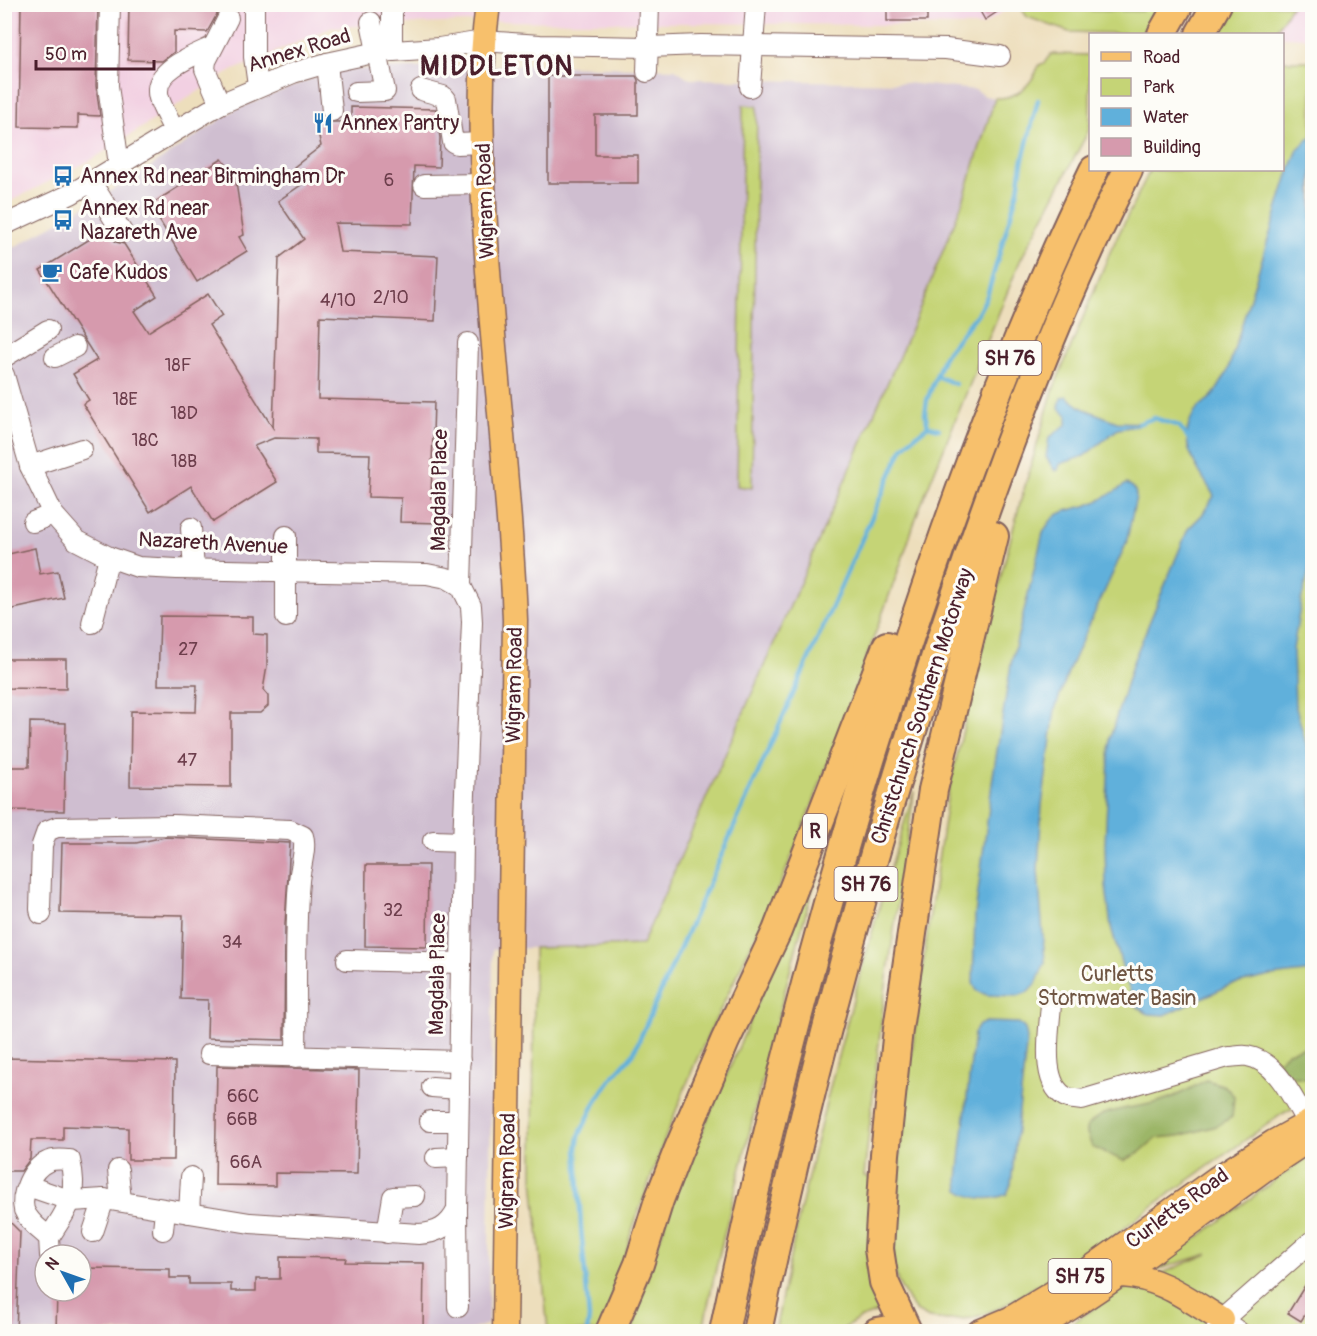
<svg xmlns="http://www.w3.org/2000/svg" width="1317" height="1336" font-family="Pangolin,sans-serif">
	<rect width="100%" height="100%" fill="#fdfcf7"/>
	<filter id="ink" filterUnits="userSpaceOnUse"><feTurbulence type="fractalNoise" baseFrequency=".0167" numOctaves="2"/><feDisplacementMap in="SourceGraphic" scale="12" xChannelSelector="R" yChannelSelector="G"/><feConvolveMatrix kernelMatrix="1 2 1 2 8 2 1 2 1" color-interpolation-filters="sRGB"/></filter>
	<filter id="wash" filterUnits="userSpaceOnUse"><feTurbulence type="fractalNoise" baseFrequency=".008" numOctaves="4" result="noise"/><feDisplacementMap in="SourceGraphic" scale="24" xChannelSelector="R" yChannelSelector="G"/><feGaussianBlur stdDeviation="1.35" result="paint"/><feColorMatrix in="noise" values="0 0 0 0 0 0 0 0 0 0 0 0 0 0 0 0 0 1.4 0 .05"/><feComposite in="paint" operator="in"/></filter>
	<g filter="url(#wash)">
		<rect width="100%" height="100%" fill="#eddebc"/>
		<g fill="#f2d0e2">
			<path d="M5,5H1013L982,26L495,21L333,27L227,73L93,159L5,204Z"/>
			<path d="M1292,5H1312V38L1283,37L1282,34H1274Z"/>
		</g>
		<path fill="#cfbed0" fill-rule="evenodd" d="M525,65L675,69L690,79L906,83L976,90L985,96L995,98L963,201L915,320L642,945L493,949L488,1324L466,1332H5V249L15,247L135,177L236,109L333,70ZM45,1255H81V1291H45Z"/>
		<g fill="#c5d476" stroke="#887a50" stroke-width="1.5">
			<path d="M1019,5H1159L1142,34L1069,32L1027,17Z"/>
			<path d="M1238,5V4L1292,5L1274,34H1220Z"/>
			<path d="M1051,54L1090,55V128L1020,261L918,512L901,563L812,806L783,878L696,1061L667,1133L630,1236L618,1289L598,1331H548L533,1179L534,948L642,945L915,320L963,201L995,98C1017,99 1032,85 1039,65L1044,63Z"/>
			<path d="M1283,61H1312V1098L1282,1114L1158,1202L1094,1251L1002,1307L973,1318L947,1320L929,1318L916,1311L909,1302L898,1282L892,1261L900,1146L926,942L948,793L987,629L1020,503L1053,390L1110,252L1150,170H1282Z"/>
			<path d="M743,105L757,106L752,488L737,486Z"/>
			<path d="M914,791L883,1006L864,1176L871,1178L882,1310L857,1320L840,1331L775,1332C810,1149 859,969 914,791Z"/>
			<path d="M825,847C794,950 768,1054 743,1159C729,1216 713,1273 703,1331L632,1332L649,1269L677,1190Z"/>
			<path d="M1312,1153V1331L1059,1332L1120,1291L1208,1254L1152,1271Z"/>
		</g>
		<g fill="#9cb667" stroke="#736a49" stroke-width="1.5">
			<path d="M1055,5V4L1145,5L1142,11L1050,10Z"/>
			<path d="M1312,1045V1079L1283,1075L1278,1061L1288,1052Z"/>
			<path d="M1206,1080L1225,1086L1234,1096L1232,1117L1217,1126L1179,1136L1156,1138L1139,1153L1124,1161L1092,1147L1087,1133V1126C1104,1107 1135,1109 1158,1102C1176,1097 1190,1089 1206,1080Z"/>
		</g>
		<g fill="#60b0db" stroke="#556883" stroke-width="1.5">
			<path d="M1312,136V560L1301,601L1293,650L1295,704L1310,759L1312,762V971L1271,976L1230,985L1165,1015L1148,1014L1136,1006L1126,980L1111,927L1106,886L1105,844L1110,738L1133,662L1188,529L1202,515L1214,496C1199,469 1174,443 1195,412C1199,405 1207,402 1212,396C1218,390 1222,380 1227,373L1287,178L1298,149Z"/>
			<path d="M1066,396L1082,408L1117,422L1142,423L1137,426L1118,429L1084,456L1060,464L1058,470L1055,471L1046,457L1049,438L1067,424V415L1059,408L1061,398Z"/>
			<path d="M1126,484C1134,486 1136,490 1136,497L1126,544L1070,667L1055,709L1042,805L1038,870L1045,962L1036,984L1028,992L1017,996L987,995L977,991L973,983L975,915L993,776L1011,664L1043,533C1057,505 1070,513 1093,503C1105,498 1116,491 1126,484Z"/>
			<path d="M986,1022L1019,1023L1025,1029L1027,1038L1011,1184L1007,1194C991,1201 973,1200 959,1190L958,1179L974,1033L979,1025Z"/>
		</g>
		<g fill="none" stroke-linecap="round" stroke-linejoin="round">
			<g stroke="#60b0db" stroke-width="4.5">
				<path d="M937,376L955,384"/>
				<path d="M1138,424L1154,418L1179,426L1189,439"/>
				<path d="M928,426L925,414L927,400L944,356L978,313L987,296L1018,190L1022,163L1038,100"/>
				<path d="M928,426L939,429"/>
				<path d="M587,1332L589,1318L581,1228L577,1149L579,1136L595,1103L610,1080L633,1054L902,449L910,440L928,426"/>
			</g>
		</g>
		<g id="blocks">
			<g fill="#d69aad">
				<path d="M21,4H98L96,86L100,116L78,115V128L19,127Z"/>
				<path d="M129,4H217V14L207,32L174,31V52L162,61L128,60Z"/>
				<rect x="887" y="4" width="40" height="17"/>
				<path d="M976,4H1009L985,20Z"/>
				<path d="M548,76H636L638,80V115H595V155H638V183H548Z"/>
				<path d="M351,107L436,109L440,138L439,167L414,166L412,224L335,223L340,252L438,256L435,321L320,316L318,399L434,402L431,498L442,499L441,523L400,522L401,498L368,497L370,454L316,453V439L274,438L254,446L277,482L213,522L191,486L150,512L83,404L89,400L73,374L97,360L40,270L106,229L116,242L124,244L157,296L134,311L148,332L208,294L222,316L209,325L273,428L279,258L304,239L278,201L301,185L294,167L321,146L316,122H351Z"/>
				<path d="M222,159L235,176L244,235L239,237L247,251L197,282L150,205Z"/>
				<path d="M35,548L40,574L58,571L64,598L4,611V555Z"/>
				<path d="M160,616L253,617V634L267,635V666L263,690L268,696V706L260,713H231V787L130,786L131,711L196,712L197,685H158Z"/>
				<path d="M4,659H66V689L4,688Z"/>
				<path d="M30,722L66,723L64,811L4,810V767H29Z"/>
				<path d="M165,837L290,843L285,924L284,1040L207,1038L208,1000L181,999L183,915L60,913L62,843H136Z"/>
				<path d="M366,865H428L427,947L365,946Z"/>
				<path d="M4,1058L175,1062L174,1160H128V1128L63,1126V1140H31L30,1159L21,1171H4Z"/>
				<path d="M217,1066L359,1070L357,1174L275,1173V1186L215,1185Z"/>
				<path d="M4,1216L20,1232L16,1332H4Z"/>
				<path d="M280,1257L346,1258L345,1262L424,1263L423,1332H56L57,1291H81V1268L170,1269V1278H189V1284H231V1291H256V1279H280Z"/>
				<path d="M1312,1274V1304L1301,1321L1288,1313Z"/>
			</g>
		</g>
	</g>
	<g filter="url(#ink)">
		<use href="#blocks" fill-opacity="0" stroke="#83625e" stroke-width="1.5"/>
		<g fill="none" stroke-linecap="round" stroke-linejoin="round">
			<g stroke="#83625e" stroke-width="22">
				<g id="minor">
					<path d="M110,4L108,86L119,165"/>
					<path d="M254,4V57L258,86"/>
					<path d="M392,51V13"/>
					<path d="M327,63L332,111"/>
					<path d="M647,72L649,4"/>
					<path d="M750,87L756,4"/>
					<path d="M421,90L443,96L446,99L453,142L457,144L482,143"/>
					<path d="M356,92L385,91L371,22"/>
					<path d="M220,104L205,69L206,61L228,18"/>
					<path d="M174,131C170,121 158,102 158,92C156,69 195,55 212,47"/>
					<path d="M91,182L122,232"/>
					<path d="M424,185L483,184"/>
					<path d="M4,225L71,194L220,104L293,73L327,63L378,52L439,48L483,41L540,45L648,47L701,45L946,49L1000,56"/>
					<path d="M4,357L48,330"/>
					<path d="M55,357L75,347"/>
					<path d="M4,375L30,466L53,514L76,540L109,557L138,567L177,569L427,574L447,578L461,586"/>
					<path d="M30,466L82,449"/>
					<path d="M33,522L53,514"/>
					<path d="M191,528L194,569"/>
					<path d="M286,536V617"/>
					<path d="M92,623L109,557"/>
					<path d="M433,841L463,842"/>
					<path d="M41,914L40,909L42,845L47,831L57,827L173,825L290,830L303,836C307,847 300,868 299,881C294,939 297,999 296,1057"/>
					<path d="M347,960L461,963"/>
					<path d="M1051,1003C1050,1028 1038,1086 1068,1098C1071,1099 1078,1099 1082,1100L1228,1057C1234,1057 1241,1055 1247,1056C1278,1061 1293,1100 1308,1124"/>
					<path d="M209,1054L460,1061"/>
					<path d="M432,1087L459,1089"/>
					<path d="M430,1121H458"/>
					<path d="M436,1158L458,1157"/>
					<path d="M118,1170L121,1201"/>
					<path d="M28,1186L72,1201L104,1199L250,1223L419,1234C437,1233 449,1227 457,1210L463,842L472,622L471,606L461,586L468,343"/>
					<path d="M457,1210L458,1307"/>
					<path d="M189,1213L191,1177"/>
					<path d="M163,1230L165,1210"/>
					<path d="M93,1232L104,1199"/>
					<path d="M387,1233L393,1197L415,1196"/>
					<path d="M49,1238C68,1207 79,1198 70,1160C63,1160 54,1158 47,1162C32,1168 20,1195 24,1210C29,1223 40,1229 49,1238L50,1255"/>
					<path d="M1222,1320L1239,1332"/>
					<path d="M1215,1332L1222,1320L1312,1241"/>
				</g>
			</g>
			<g stroke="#83625e" stroke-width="27">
				<g id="major">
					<path d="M488,4C479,70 481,138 484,204C490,343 510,481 515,620L505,1332"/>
					<path d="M1121,1275C1161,1277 1189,1300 1222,1320"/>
					<path d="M979,1332L1010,1319L1073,1281L1216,1179L1274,1142L1312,1121"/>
					<path d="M1031,1332C1061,1314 1091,1295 1119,1275C1185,1230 1245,1179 1312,1138"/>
				</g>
			</g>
			<g stroke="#83625e" stroke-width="32">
				<g id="highway">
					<path d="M1162,34L1179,4"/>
					<path d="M1200,34L1217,4"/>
					<path d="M907,1331L884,1282L879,1249L885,1154L898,1029L933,790L994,536"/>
					<path d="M610,1332L639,1264L659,1200L678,1151L725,1041L777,931L887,646"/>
					<path d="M724,1332C774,1089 838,849 917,614C968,463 1024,314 1094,170"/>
					<path d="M757,1332C805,1095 868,861 944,631C996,474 1053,317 1128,170"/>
					<path d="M877,1332L896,1329L907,1332"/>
				</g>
			</g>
			<use href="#minor" stroke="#fff" stroke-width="20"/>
			<use href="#major" stroke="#f7c06c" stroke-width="24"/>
			<use href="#highway" stroke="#f7c06c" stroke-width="28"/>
		</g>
	</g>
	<defs>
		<g id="restaurant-bare" transform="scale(1.62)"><path d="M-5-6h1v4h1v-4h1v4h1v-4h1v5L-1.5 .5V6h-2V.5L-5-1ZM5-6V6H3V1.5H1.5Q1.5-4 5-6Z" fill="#1f6fb2" stroke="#fdfcf7" stroke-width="2.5" paint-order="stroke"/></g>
		<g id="bus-bare" transform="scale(1.62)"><path d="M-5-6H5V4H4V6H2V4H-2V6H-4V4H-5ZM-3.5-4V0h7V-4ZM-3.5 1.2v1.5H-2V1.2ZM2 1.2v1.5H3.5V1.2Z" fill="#1f6fb2" stroke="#fdfcf7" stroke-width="2.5" paint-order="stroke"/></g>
		<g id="cafe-bare" transform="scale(1.62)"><path d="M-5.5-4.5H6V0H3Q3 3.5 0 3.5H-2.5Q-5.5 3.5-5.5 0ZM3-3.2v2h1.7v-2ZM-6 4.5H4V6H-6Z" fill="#1f6fb2" stroke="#fdfcf7" stroke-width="2.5" paint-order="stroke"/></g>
	</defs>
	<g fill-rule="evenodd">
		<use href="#restaurant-bare" x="323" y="123"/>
		<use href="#bus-bare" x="63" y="176"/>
		<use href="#bus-bare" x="63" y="220"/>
		<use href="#cafe-bare" x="52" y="272"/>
	</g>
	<g text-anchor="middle" stroke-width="6" stroke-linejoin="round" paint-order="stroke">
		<g font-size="18" fill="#6d3e4c">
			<text x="389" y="186">6</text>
			<text x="391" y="303">2/10</text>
			<text x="338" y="306">4/10</text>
			<text x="178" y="371">18F</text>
			<text x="125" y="405">18E</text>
			<text x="184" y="419">18D</text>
			<text x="145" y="446">18C</text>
			<text x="184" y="467">18B</text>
			<text x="188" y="655">27</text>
			<text x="187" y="766">47</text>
			<text x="393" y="916">32</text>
			<text x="232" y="948">34</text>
			<text x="243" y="1102">66C</text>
			<text x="242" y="1125">66B</text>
			<text x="246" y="1168">66A</text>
		</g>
		<g fill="#fdfcf7" stroke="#806168" stroke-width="1.5">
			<rect x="978.5" y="341" width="63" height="34" rx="4.5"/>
			<rect x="803" y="814" width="24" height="34" rx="4.5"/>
			<rect x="834.5" y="867" width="63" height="34" rx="4.5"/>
			<rect x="1048.5" y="1259" width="63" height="34" rx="4.5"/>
		</g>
		<g font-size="20" font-weight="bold" fill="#4a1f2b">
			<text x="1010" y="365">SH 76</text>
			<text x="815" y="838">R</text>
			<text x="866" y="891">SH 76</text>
			<text x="1080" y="1283">SH 75</text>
		</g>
		<g font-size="21" fill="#4a1f2b" stroke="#fdfcf7">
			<text transform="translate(299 50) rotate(-17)" y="7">Annex Road</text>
			<text transform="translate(485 201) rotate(-92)" y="7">Wigram Road</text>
			<text transform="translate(439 490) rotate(-89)" y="7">Magdala Place</text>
			<text transform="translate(213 543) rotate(3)" y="7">Nazareth Avenue</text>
			<text transform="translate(514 685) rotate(-89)" y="7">Wigram Road</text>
			<text transform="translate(922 706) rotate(-72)" y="7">Christchurch Southern Motorway</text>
			<text transform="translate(437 974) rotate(-89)" y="7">Magdala Place</text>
			<text transform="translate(507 1171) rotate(-89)" y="7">Wigram Road</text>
			<text transform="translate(1177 1208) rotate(-36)" y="7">Curletts Road</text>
		</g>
		<g font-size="21" fill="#4a1f2b" stroke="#fdfcf7" text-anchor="start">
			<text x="340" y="130">Annex Pantry</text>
			<text x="80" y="183">Annex Rd near Birmingham Dr</text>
			<text x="80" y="215">Annex Rd near<tspan x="80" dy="24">Nazareth Ave</tspan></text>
			<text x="69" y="279">Cafe Kudos</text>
		</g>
		<g font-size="21" fill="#6f5542" stroke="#fdfcf7">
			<text x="1117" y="981">Curletts<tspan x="1117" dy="24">Stormwater Basin</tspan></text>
		</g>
		<g font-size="27" font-weight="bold" letter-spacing="1.5" fill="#4a1f2b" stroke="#fdfcf7">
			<text x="497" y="75">MIDDLETON</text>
		</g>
	</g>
	<rect width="1317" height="1336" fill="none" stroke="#fdfcf7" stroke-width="24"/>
	<rect x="1089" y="33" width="195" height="138" fill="#fdfcf7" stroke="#b5a4a5" stroke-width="1.5"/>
	<rect x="1101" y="52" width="30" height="9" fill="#f7c06c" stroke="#b5a4a5" stroke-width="1.5"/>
	<text x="1143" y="63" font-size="18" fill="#4a1f2b">Road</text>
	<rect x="1101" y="78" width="30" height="18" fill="#c5d476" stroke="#b5a4a5" stroke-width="1.5"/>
	<text x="1143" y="93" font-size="18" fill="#4a1f2b">Park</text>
	<rect x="1101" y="108" width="30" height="18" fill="#60b0db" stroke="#b5a4a5" stroke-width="1.5"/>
	<text x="1143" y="123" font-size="18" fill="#4a1f2b">Water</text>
	<rect x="1101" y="138" width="30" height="18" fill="#d69aad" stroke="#b5a4a5" stroke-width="1.5"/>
	<text x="1143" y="153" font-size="18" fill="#4a1f2b">Building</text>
	<g transform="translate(63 1273) rotate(310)"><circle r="28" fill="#fdfcf7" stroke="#b5a4a5" stroke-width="1.5"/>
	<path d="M0-4.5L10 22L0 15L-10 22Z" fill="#1f6fb2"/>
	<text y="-9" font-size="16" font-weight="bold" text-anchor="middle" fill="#4a1f2b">N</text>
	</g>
	<path d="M36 60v9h118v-9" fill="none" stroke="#4a1f2b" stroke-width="3"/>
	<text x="45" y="60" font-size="18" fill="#4a1f2b" stroke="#fdfcf7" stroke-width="4.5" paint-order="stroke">50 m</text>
</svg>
